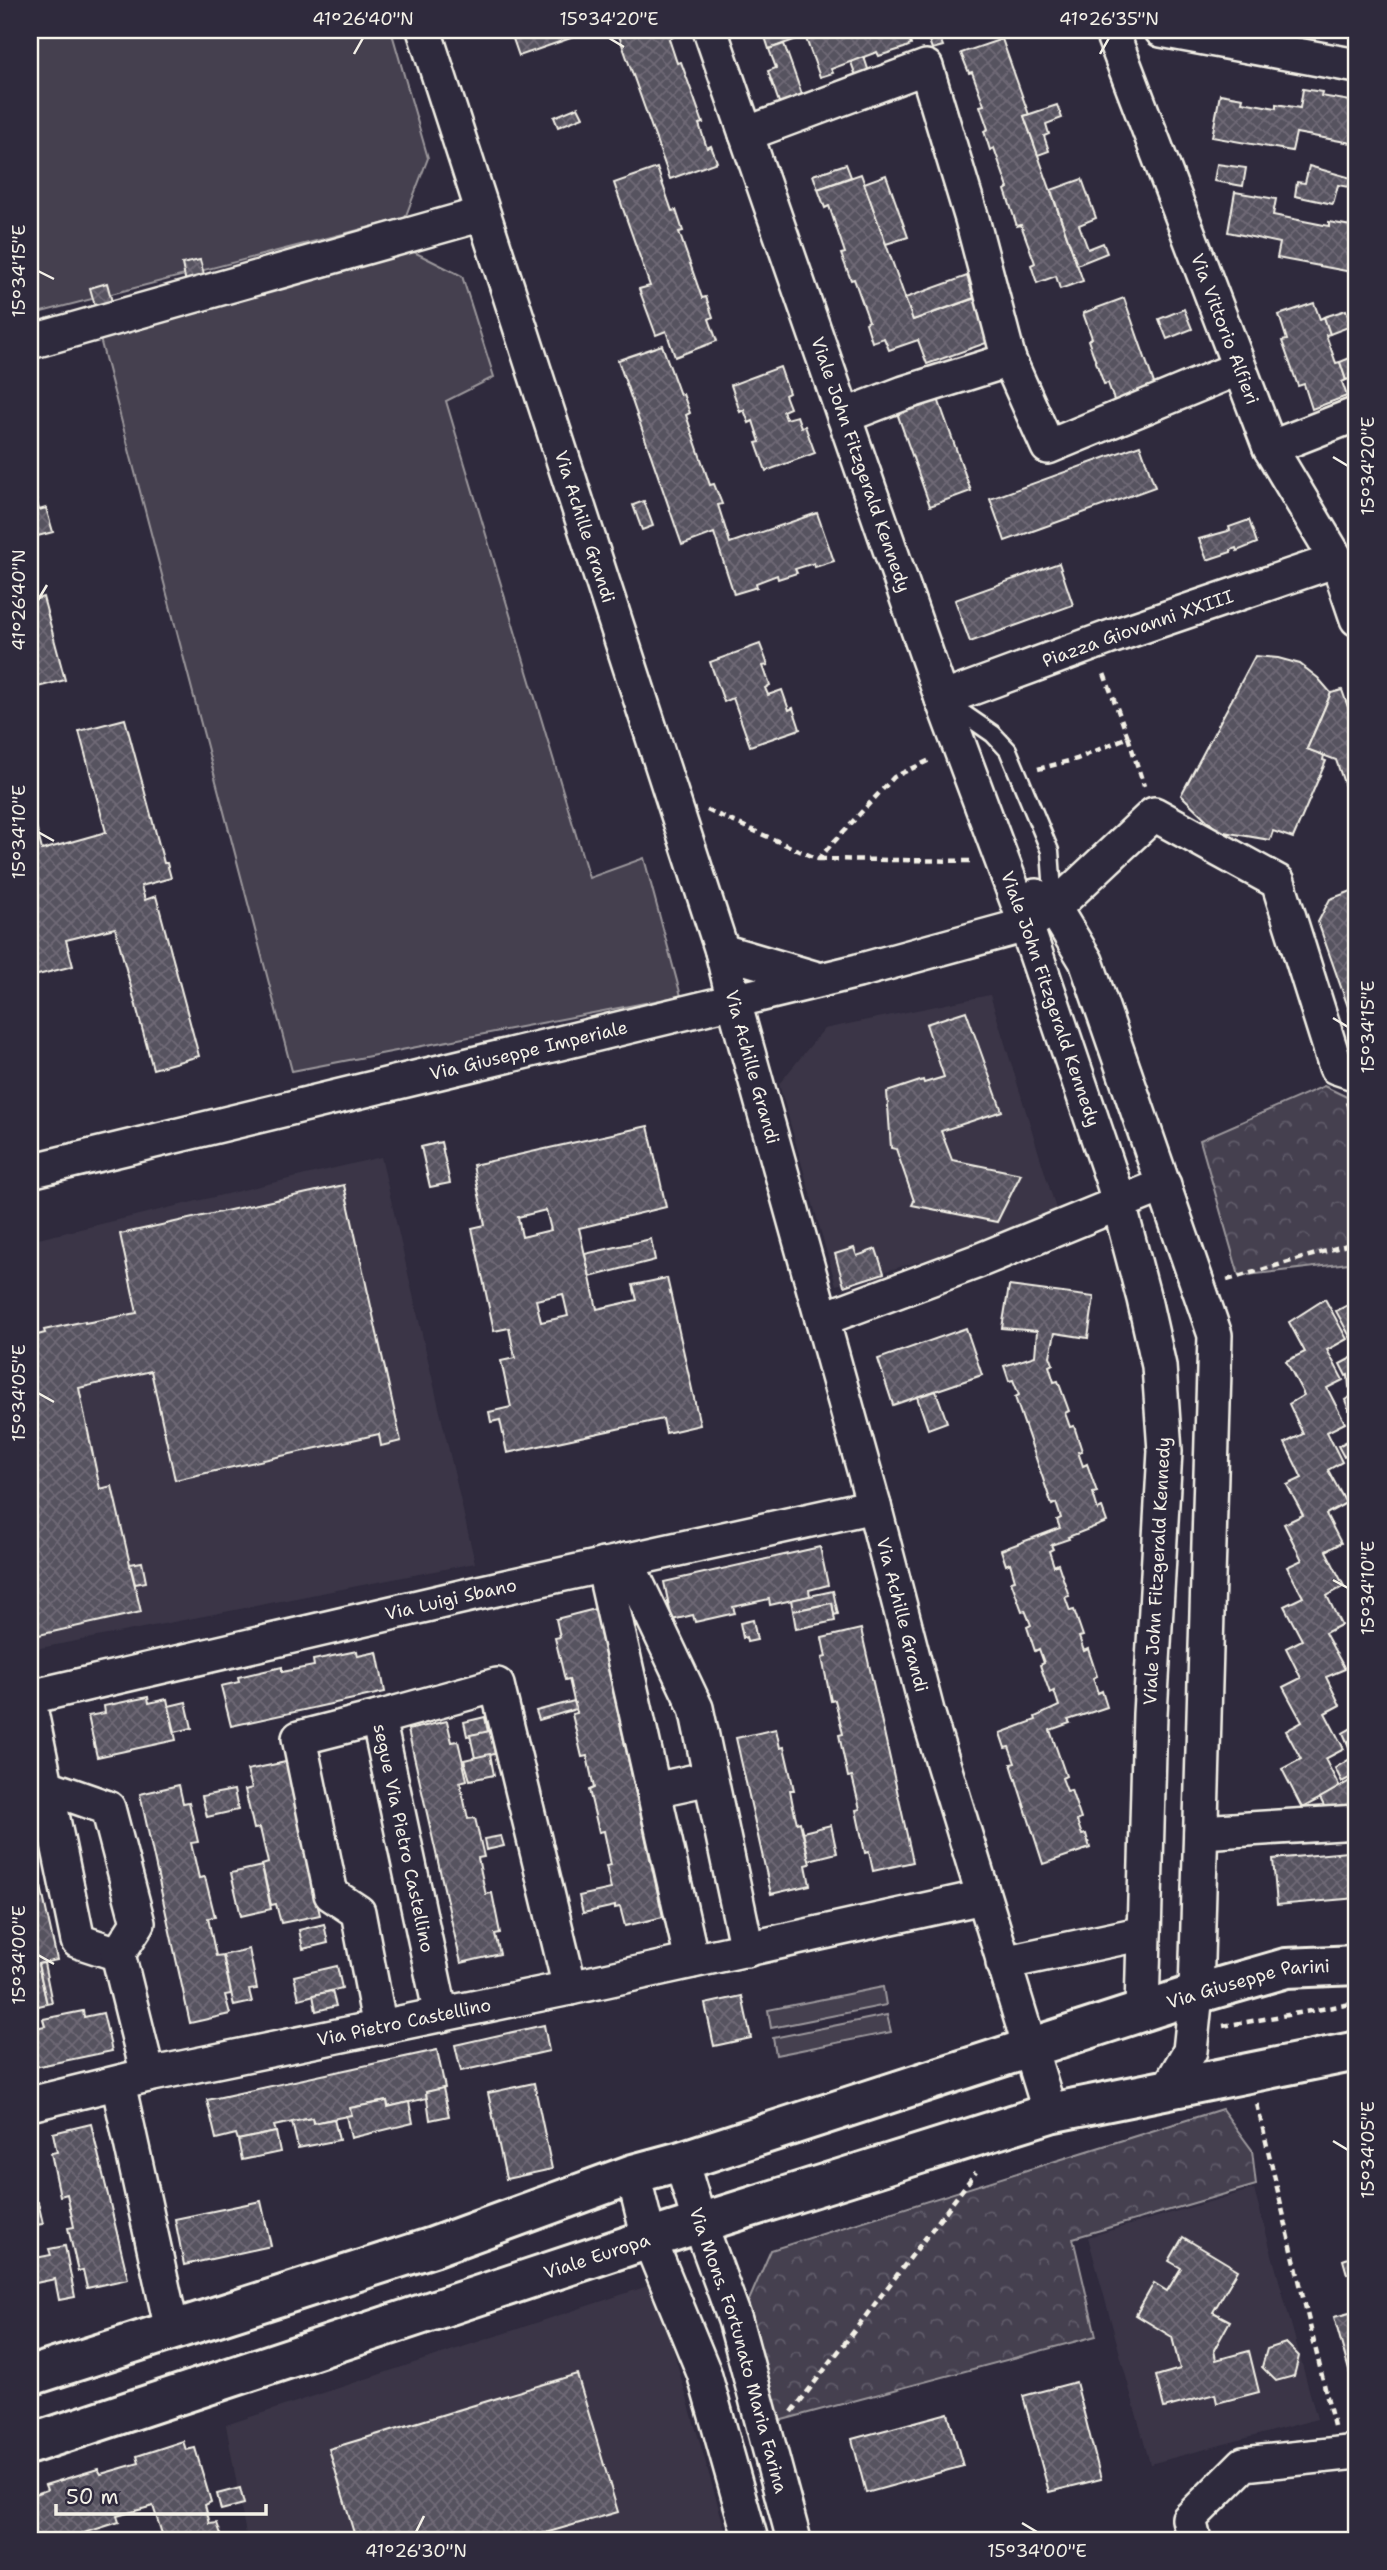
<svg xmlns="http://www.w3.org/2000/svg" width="1387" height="2570" font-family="'Shantell Sans',sans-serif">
	<defs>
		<pattern id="park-crowns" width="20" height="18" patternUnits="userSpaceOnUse" patternTransform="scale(1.75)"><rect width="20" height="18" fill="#454050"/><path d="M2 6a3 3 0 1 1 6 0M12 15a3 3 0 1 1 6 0" fill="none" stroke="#605c69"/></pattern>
		<pattern id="building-cross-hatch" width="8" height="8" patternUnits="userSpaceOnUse" patternTransform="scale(1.75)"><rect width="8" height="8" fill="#56525f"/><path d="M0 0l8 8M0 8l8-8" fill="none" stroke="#6f6b76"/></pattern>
	</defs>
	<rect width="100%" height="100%" fill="#2f2a3d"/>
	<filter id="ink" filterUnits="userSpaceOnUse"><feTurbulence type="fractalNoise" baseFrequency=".0143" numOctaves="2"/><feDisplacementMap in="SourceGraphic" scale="14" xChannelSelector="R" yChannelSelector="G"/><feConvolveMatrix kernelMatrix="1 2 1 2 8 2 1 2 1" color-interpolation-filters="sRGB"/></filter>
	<g filter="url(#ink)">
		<g fill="#3b3647">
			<path d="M990,995L1060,1222L836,1285L779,1084L824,1029Z"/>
			<path d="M381,1157L475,1563L30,1650V1241Z"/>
			<path d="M1254,2189L1317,2419L1150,2464L1088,2237Z"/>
			<path d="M654,2284L728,2540H247L226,2425Z"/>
		</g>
		<g fill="url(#park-crowns)" stroke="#9c989c" stroke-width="2">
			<path d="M1324,1086L1357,1102V1262L1239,1276L1200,1140Z"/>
			<path d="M1222,2109L1252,2150L1256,2185L1073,2238L1096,2336L771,2423L743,2314L771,2250Z"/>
		</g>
		<g fill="#454050" stroke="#9c989c" stroke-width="2">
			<path d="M30,30H391L428,158L405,218L30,315Z"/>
			<path d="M408,249L462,276L494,377L446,401L589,878L644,858L681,996L292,1071L99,335Z"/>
			<path d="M883,1987L886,2005L771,2028L768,2010Z"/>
			<path d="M887,2015L891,2032L776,2055L773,2038Z"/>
		</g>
		<g fill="url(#building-cross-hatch)" stroke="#f4f1e8" stroke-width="2" fill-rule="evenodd">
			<path d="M510,30H594L519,56Z"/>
			<path d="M617,30H670L673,37L669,39L677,63L681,62L703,123L699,124L707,148L711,146L717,162L670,179Z"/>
			<path d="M766,30H811L812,33L822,30H940L910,41L911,45L904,48L879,56L877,52L831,69L833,73L820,77L805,36L769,49L763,31Z"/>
			<path d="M937,31L943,46L932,49L927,35Z"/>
			<path d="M1002,39L1029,115L1024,116L1083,281L1060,289L1056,276L1037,283L1031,265L1035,263L1021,225L1017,226L1005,190L1008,188L994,148L990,150L984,131L988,129L980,106L984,105L972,72L969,73L961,53Z"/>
			<path d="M784,44L804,100L781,108L768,71L776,68L769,49Z"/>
			<path d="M864,57L869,72L856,76L851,62Z"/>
			<path d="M1303,89L1322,92L1321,96L1357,102V144L1296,133L1292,151L1212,137L1220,94L1243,98L1242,102L1276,108V104L1300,108Z"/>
			<path d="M1057,105L1062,118L1046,124L1049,134L1044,136L1049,151L1038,155L1024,116Z"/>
			<path d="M578,107L583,117L558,127L554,117Z"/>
			<path d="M846,164L851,177L818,189L813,175Z"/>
			<path d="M1217,164L1246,168L1243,186L1214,181Z"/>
			<path d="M1309,166L1351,178L1349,187L1338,185L1333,204L1295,196L1297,182L1305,183Z"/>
			<path d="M657,168L672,211L676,210L683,231L679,232L702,298L706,297L713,317L709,319L717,341L675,357L666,331L656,335L639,289L650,286L614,183Z"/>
			<path d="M861,174L913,320L987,294L1003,337L927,364L918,340L889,350L884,338L872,342L866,323L869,321L854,279L851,280L841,254L845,253L829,206L825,208L818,189Z"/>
			<path d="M886,175L908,237L886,244L864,183Z"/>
			<path d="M1082,179L1096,218L1079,225L1088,249L1103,243L1107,253L1077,265L1051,190Z"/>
			<path d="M1235,192L1276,199L1273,215L1329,226V222L1357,227V273L1277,258L1280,243L1228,232Z"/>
			<path d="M200,260L205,278L186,283L182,264Z"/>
			<path d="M967,276L974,298L913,320L905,298Z"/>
			<path d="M107,283L112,302L95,306L90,288Z"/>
			<path d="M1124,298L1157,392L1116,406L1108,383L1104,384L1088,340L1092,338L1083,313Z"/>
			<path d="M1314,303L1320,319L1324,317L1330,334L1326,335L1336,363L1340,362L1346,380L1342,382L1347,396L1312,409L1304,384L1298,386L1282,341L1287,340L1279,315Z"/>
			<path d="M1184,309L1192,329L1167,339L1159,319Z"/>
			<path d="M1346,310L1351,326L1330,334L1324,317Z"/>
			<path d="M662,345L680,395L683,394L690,413L686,415L710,485L714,484L722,504L718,505L730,543L817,513L834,561L815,567L814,563L795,569L797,573L778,579L777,575L756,583L757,587L734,594L714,533L682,545L618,360Z"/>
			<path d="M1357,355V377L1346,380L1340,362Z"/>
			<path d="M780,367L789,393L785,395L790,408L783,411L786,419L797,416L801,427L805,426L815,453L766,471L756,443L760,442L753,421L749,423L744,410L740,412L731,385Z"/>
			<path d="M937,396L971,491L930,506L896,410Z"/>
			<path d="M1140,445L1155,487L1005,541L990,499Z"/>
			<path d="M30,477L39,510L46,508L53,532L30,538Z"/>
			<path d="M644,501L653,526L642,530L633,505Z"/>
			<path d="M1249,520L1257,543L1237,551L1236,548L1231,550V552L1207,560L1199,539L1228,531L1230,530L1229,527Z"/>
			<path d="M1059,563L1073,605L970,642L955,600Z"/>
			<path d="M43,597L65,680L30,689V601Z"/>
			<path d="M760,644L768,665L763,666L770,685L765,688L768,695L782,690L789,710L793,708L800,729L750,746L733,698L724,702L710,662Z"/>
			<path d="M1255,656L1278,658L1300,664L1318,678L1331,693L1307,749L1324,755L1323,760L1326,761L1293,838L1273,831L1270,840L1218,831L1181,795Z"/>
			<path d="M1342,690L1357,733V821L1336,760L1307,749L1331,693Z"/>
			<path d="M125,719L164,863H167L171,878L141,886L145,900L156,896L199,1056L153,1069L115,928L66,940L73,966L30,977V803L42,850L106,832L79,731Z"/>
			<path d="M1357,889V1023L1353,1021L1318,922L1330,899Z"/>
			<path d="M966,1011L1002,1111L941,1131L952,1160L1021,1174L997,1222L912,1205L914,1201L896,1149L891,1148L887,1092L923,1080L924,1083L944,1077L926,1024Z"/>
			<path d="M648,1126L666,1207L579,1228L597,1309L637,1300L633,1285L667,1278L700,1425L666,1433L663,1419L507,1453L500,1420L491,1422L489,1412L511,1407L501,1361L515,1358L509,1328L494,1331L472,1228L485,1225L473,1165ZM546,1210L551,1230L522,1237L518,1217ZM563,1294L568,1316L541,1322L536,1300Z"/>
			<path d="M441,1142L450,1183L430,1187L421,1147Z"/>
			<path d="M344,1185L401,1441L381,1446L379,1434L175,1480L151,1371L79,1388L100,1489L112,1486L141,1612L30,1637V1505L36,1504L30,1476V1337L45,1333L44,1330L85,1321V1323L137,1313L120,1234Z"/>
			<path d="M651,1239L655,1260L590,1277L585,1254Z"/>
			<path d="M854,1248L857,1256L876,1249L884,1273L844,1286L835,1254Z"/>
			<path d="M1009,1286L1094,1297L1088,1338L1055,1333L1050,1356L1053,1364L1049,1366L1054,1382L1058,1381L1069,1411L1065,1413L1070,1427L1074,1426L1082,1451L1078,1452L1083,1466L1087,1464L1097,1492L1093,1493L1098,1510L1102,1508L1107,1522L1068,1537L1069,1539L1051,1545L1053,1549L1049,1551L1054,1566L1058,1564L1069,1596L1065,1597L1070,1611L1074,1610L1083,1636L1079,1637L1084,1651L1088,1649L1097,1676L1093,1678L1098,1693L1102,1691L1107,1707L1068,1720L1070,1723L1050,1730L1066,1776L1062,1778L1067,1791L1071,1790L1081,1819L1077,1821L1082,1835L1086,1834L1090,1848L1043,1864L1011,1764L1015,1763L1009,1747L1005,1748L1000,1733L1036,1720L1035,1717L1059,1706L1054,1691L1050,1693L1040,1665L1044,1663L1039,1649L1035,1651L1027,1627L1031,1625L1025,1610L1022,1611L1011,1581L1015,1580L1010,1563L1006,1565L1001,1550L1060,1528L1057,1520L1061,1518L1056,1503L1052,1505L1015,1397L1019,1395L1013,1380L1009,1381L1004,1366L1035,1356L1037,1331L1002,1328Z"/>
			<path d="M1325,1299L1347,1339L1327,1350L1343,1380L1327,1388L1345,1423L1327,1432L1342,1462L1328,1470L1346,1503L1326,1514L1341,1543L1326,1551L1344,1586L1327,1596L1341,1625L1325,1633L1345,1669L1326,1677L1340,1705L1325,1713L1344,1749L1325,1759L1340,1788L1302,1808L1282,1769L1301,1759L1286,1731L1302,1722L1283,1687L1301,1678L1286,1648L1302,1640L1284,1606L1303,1597L1287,1567L1302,1560L1284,1524L1303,1515L1287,1485L1302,1478L1285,1443L1303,1434L1289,1404L1304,1395L1286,1361L1305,1352L1289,1322Z"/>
			<path d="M1356,1301L1357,1340L1353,1342L1336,1311Z"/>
			<path d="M966,1328L982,1375L893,1405L878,1359Z"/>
			<path d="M1357,1355V1382L1349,1387L1348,1375L1346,1376L1340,1364Z"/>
			<path d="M936,1391L947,1422L928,1429L917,1397Z"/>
			<path d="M1357,1393V1415L1355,1410H1349L1345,1400Z"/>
			<path d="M1357,1436V1450L1344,1457L1338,1446Z"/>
			<path d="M820,1547L828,1585L809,1590L810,1596L770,1605L769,1599L733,1607L735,1613L695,1622L693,1615L672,1620L664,1582Z"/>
			<path d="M142,1562L146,1582L135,1584L130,1564Z"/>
			<path d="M833,1591L838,1614L834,1615L832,1603L793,1611L791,1600Z"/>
			<path d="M832,1603L835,1621L796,1629L793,1611Z"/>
			<path d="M595,1609L663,1917L625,1926L620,1907L615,1908V1906L583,1913L579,1896L611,1889L606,1866L611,1865L604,1831L599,1832L589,1790L594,1788L587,1756L582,1757L572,1714L577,1713L574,1701L569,1679L565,1680L555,1638L560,1637L556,1619Z"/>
			<path d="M753,1620L757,1640L747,1642L746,1637L743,1638L740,1623Z"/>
			<path d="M861,1629L913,1862L873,1871L869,1852L865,1853L856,1810L860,1809L852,1776L848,1777L839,1735L843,1734L835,1700L831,1701L822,1658L826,1657L822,1638Z"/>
			<path d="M357,1651L358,1656L377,1652L385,1692L231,1726L221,1686L239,1682L238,1677L282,1667V1672L314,1666L313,1660Z"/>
			<path d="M148,1697L149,1703L167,1699L176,1740L97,1757L88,1716L105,1713L104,1706Z"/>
			<path d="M574,1701L576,1709L539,1720L536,1711Z"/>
			<path d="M186,1702L192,1728L175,1732L169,1706Z"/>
			<path d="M485,1717L488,1732L467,1736L464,1722Z"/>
			<path d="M447,1721L452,1742L458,1741L467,1780L460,1782L468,1819L475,1818L484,1857L478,1858L485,1891L486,1894L492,1893L500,1933L495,1934L500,1954L461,1963L408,1730Z"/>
			<path d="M1357,1725V1738L1347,1742L1343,1733Z"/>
			<path d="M776,1729L780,1748L784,1747L794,1790H790L793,1806L797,1823L800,1822L810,1864L806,1865L810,1885L771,1894L736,1738Z"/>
			<path d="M490,1731L495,1754L475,1758L470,1735Z"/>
			<path d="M1357,1738V1758L1355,1760L1357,1774L1342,1782L1335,1768L1353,1757L1347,1742Z"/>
			<path d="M490,1754L494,1775L470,1780L464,1760Z"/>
			<path d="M286,1762L320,1915L281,1923L276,1904L271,1905L262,1865L268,1863L260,1828L254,1829L245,1790L252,1788L247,1770Z"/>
			<path d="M1357,1777V1807L1326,1810L1320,1798Z"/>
			<path d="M179,1785L183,1803L189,1802L198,1842L191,1843L199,1878L205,1877L215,1917L208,1918L216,1956L223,1955L231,1994L225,1995L230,2014L190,2023L140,1794Z"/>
			<path d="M234,1790L238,1810L207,1817L202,1796Z"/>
			<path d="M831,1825L837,1853L809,1860L803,1832Z"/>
			<path d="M30,1836L57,1960L38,1964L47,2004L30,2008Z"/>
			<path d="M501,1836L504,1846L486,1850L484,1839Z"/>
			<path d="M1357,1851V1898L1277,1905L1273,1859Z"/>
			<path d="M262,1866L271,1909L241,1916L231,1873Z"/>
			<path d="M324,1924L328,1943L303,1949L299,1930Z"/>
			<path d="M249,1949L257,1989L249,1990L252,2002L234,2006L223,1955Z"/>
			<path d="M44,1963L52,2003L47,2004L38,1964Z"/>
			<path d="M337,1966L342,1988L299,1999L294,1976Z"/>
			<path d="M332,1991L336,2006L316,2011L313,1995Z"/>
			<path d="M742,1996L751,2038L714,2046L705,2004Z"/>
			<path d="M83,2011L84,2017L103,2013L112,2051L30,2068V2029L45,2026L43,2019Z"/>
			<path d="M544,2025L549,2051L461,2071L455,2045Z"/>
			<path d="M437,2050L445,2088L426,2092L427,2098L388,2107L387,2101L350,2108L352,2115L313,2123L312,2118L274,2126L276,2132L238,2140L236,2134L216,2139L207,2100Z"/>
			<path d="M534,2083L552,2169L506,2179L488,2093Z"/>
			<path d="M443,2088L449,2116L430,2120L426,2092Z"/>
			<path d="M387,2101L388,2107L409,2102L413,2123L351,2138L346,2116L352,2115L350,2108Z"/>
			<path d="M312,2118L313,2123L334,2119L339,2140L298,2148L292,2122Z"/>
			<path d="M91,2124L128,2279L87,2288L83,2270L78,2271L68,2228L74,2227L67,2194L60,2196L51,2153L57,2152L53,2133Z"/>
			<path d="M276,2132L280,2152L242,2160L238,2140Z"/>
			<path d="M261,2201L271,2246L184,2265L175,2219Z"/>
			<path d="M38,2202L43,2224L30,2226V2204Z"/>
			<path d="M1183,2237L1238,2270L1213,2312L1230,2321L1214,2350L1216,2360L1249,2351L1259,2392L1217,2403L1215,2394L1164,2408L1156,2376L1180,2369L1172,2337L1136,2315L1154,2283L1167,2291L1181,2268L1169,2261Z"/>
			<path d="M65,2246L75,2297L59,2300L55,2279L31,2284L30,2259L51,2255L49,2249Z"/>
			<path d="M1357,2255V2271L1347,2274L1343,2260Z"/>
			<path d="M1357,2311V2380L1352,2381L1334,2317Z"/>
			<path d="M1286,2343L1299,2356L1294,2376L1276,2381L1262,2367L1267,2349Z"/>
			<path d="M577,2374L618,2512L521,2540H356L329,2449Z"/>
			<path d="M1076,2382L1101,2479L1049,2492L1023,2396Z"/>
			<path d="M948,2413L963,2466L866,2493L852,2439Z"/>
			<path d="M183,2441L186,2450L195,2448L211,2502L205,2505L210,2524L217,2523L223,2540H164L153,2506L117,2516L119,2522L62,2540H30V2496L47,2490L45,2485L98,2469L101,2474L139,2463L137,2456Z"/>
			<path d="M240,2488L244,2504L221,2510L217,2494Z"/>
		</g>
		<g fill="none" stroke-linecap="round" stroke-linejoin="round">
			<g stroke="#f4f1e8" stroke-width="21">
				<path id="lane" d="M948,703L993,734L1008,750L1050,851L1054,905"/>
			</g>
			<g stroke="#f4f1e8" stroke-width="38">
				<g id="street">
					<path id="s1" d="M424,30L722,951L734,1002L874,1506L927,1711L1050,2113"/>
					<path id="s2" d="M710,30L942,699L1026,925L1114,1185L1144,1299L1159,1366L1165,1451L1150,1714L1142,2010"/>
					<path id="s3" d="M1111,30L1270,448L1337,560L1357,619"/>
					<path d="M1161,30L1357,66"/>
					<path d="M746,134L926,67L972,219L1009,360"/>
					<path d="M30,342L483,214"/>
					<path d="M844,416L904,393L1009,360L1048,447L1239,368"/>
					<path d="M1270,448L1357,414"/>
					<path id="s4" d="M942,699L1108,638L1337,560"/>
					<path d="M1036,896L1054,908L1086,961L1215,1335L1196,1994L1190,2051L1168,2089"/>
					<path d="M722,951L821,980"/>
					<path id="s5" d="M30,1171L858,971L1026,925L1054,908L1154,814L1278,882L1336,1067L1357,1074"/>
					<path d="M822,1319L978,1261L1164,1185"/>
					<path d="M626,1560L696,1708L747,1950"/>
					<path d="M603,1565L692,1961"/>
					<path id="s6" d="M30,1697L478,1593L874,1506"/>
					<path d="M30,1707L78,1941L118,1954"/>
					<path d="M378,1718L497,1685L570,1988"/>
					<path d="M48,1787L108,1808L138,1923L118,1954"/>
					<path d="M654,1790L710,1778"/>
					<path d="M1201,1832L1357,1822"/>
					<path d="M118,1954L148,2075"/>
					<path d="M1003,1963L1144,1933"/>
					<path id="s7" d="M380,2028L358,1912L331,1894L299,1738L378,1718L441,2015"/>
					<path d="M118,2083L172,2330"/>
					<path id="s8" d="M30,2104L148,2075L570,1988L983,1897"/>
					<path id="s9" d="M681,2161L700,2224L735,2320L794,2540"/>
					<path d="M633,2174L649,2239L704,2373L751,2540"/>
					<path d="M1194,2540L1189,2519L1244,2464L1357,2452"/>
				</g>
			</g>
			<g stroke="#f4f1e8" stroke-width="44">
				<g id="secondary">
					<path id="s10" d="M30,2376L433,2247L633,2174L681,2161L1196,1994L1286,1968L1357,1965"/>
					<path id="s11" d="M30,2444L649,2239L1050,2113L1357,2051"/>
				</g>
			</g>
			<g stroke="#f4f1e8" stroke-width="4.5" stroke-dasharray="7 5" stroke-linecap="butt">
				<path d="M1128,737L1144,786"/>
				<path d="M1038,769L1077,759L1128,737L1103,671"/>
				<path d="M707,810L818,859L894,777L932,759"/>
				<path d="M819,859L971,861"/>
				<path d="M1347,1102L1357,1135"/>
				<path d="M1227,1280L1357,1242"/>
				<path d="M1223,2026L1357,2003"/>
				<path d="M1257,2104L1334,2426"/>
				<path d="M792,2412L976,2172"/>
			</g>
			<use href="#lane" stroke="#2f2a3d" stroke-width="16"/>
			<use href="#street" stroke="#2f2a3d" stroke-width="33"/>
			<use href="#secondary" stroke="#2f2a3d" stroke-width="38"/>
		</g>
	</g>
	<path fill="none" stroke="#f4f1e8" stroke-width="2.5" d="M609,38L624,47M354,54L363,38M1100,54L1109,38M38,271L54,279M1333,457L1348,466M38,600L47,585M38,832L54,841M1333,1018L1348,1027M38,1393L54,1402M1333,1580L1348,1588M38,1955L54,1964M1333,2141L1348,2150M1022,2523L1037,2532M416,2532L424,2516"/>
	<g text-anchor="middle" stroke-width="5" stroke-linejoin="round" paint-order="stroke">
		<g font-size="18" fill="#f4f1e8" stroke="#2f2a3d">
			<text dy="6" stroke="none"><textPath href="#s3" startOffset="320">Via Vittorio Alfieri</textPath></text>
			<text dy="6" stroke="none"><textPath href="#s2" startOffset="460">Viale John Fitzgerald Kennedy</textPath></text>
			<text dy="6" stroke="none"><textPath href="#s1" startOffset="522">Via Achille Grandi</textPath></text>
			<text dy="6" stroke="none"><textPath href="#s4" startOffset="208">Piazza Giovanni XXIII</textPath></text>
			<text dy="6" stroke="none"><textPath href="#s2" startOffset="1027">Viale John Fitzgerald Kennedy</textPath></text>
			<text dy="6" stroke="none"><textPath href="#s5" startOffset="513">Via Giuseppe Imperiale</textPath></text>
			<text dy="6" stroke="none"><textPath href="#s1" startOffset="1088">Via Achille Grandi</textPath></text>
			<text transform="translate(1157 1571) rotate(-87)" y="6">Viale John Fitzgerald Kennedy</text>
			<text dy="6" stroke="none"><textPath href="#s6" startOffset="432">Via Luigi Sbano</textPath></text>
			<text dy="6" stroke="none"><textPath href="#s1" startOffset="1656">Via Achille Grandi</textPath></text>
			<text dy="6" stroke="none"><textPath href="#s7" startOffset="514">segue Via Pietro Castellino</textPath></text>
			<text dy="6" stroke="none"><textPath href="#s10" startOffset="1281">Via Giuseppe Parini</textPath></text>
			<text dy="6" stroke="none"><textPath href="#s8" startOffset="383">Via Pietro Castellino</textPath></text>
			<text dy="6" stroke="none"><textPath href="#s11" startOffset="597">Viale Europa</textPath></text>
			<text dy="6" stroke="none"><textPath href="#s9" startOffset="198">Via Mons. Fortunato Maria Farina</textPath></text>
		</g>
	</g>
	<rect width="1387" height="2570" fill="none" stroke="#2f2a3d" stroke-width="77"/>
	<path d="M56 2504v10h210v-10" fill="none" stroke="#f4f1e8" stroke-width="3.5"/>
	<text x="66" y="2504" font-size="21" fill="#f4f1e8" stroke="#2f2a3d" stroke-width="5" paint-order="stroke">50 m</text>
	<rect x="38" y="38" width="1310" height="2494" fill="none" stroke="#f4f1e8" stroke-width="2.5"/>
	<g font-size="18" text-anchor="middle" fill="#f4f1e8">
		<text x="363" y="25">41°26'40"N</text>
		<text x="609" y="25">15°34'20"E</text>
		<text x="1109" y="25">41°26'35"N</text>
		<text transform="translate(19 271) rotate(-90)" y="6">15°34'15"E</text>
		<text transform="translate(1368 466) rotate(-90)" y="6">15°34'20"E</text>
		<text transform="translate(19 600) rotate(-90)" y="6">41°26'40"N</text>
		<text transform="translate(19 832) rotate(-90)" y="6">15°34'10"E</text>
		<text transform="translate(1368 1027) rotate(-90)" y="6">15°34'15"E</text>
		<text transform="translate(19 1393) rotate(-90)" y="6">15°34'05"E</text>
		<text transform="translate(1368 1588) rotate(-90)" y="6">15°34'10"E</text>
		<text transform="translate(19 1955) rotate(-90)" y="6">15°34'00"E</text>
		<text transform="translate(1368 2150) rotate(-90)" y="6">15°34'05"E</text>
		<text x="416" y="2557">41°26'30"N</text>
		<text x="1037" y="2557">15°34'00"E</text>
	</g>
</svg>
